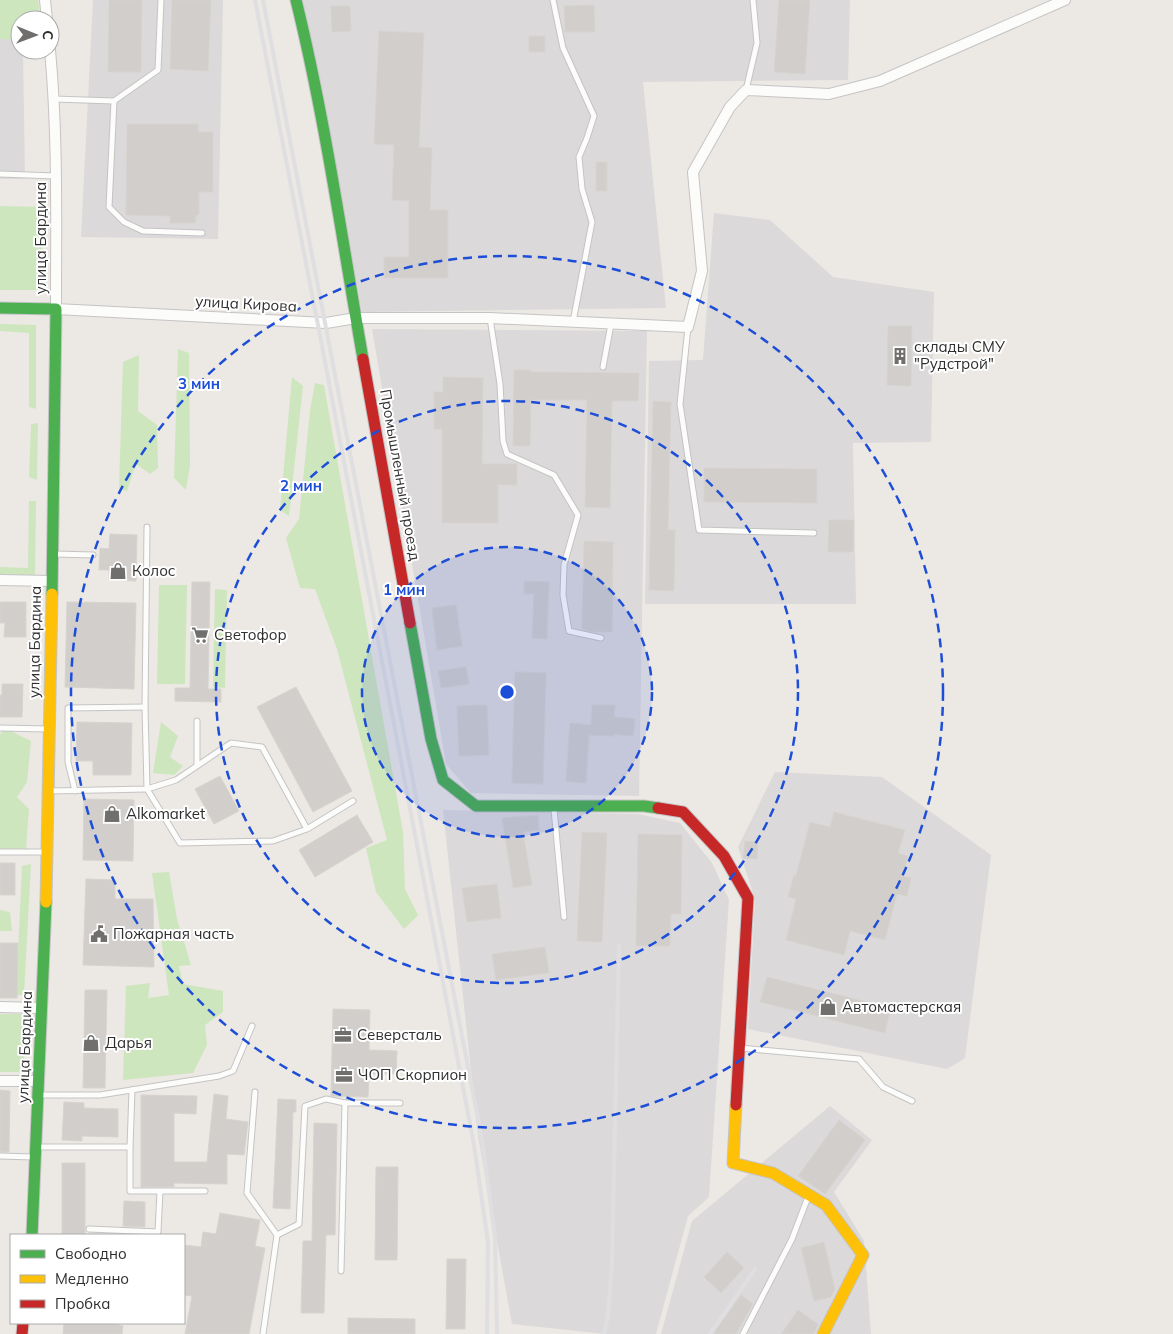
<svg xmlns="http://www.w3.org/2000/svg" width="1173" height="1334" font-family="Mulish,sans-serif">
	<rect width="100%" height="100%" fill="#ece8e4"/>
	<g fill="#dcd9db">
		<path d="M0,0L20,20V50H23L25,179H0Z"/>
		<path d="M93,0H223L218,239L81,237Z"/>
		<path d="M302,0H850L848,80L643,82L666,308L362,312Z"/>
		<path d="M714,213L770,220L833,277L934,292L931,442L853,443L856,604H645L649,361L703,360Z"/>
		<path d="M372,329L647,331L639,796L471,793L446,764Z"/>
		<path d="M775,772L882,777L991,855L965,1058L947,1069L748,1029L755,899L738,847Z"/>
		<path d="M443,810L638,814L680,823L712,863L729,900L709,1197L688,1216L656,1334H605L512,1324L478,1136Z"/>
		<path d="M830,1106L872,1140L834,1192L864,1241L871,1334H661L692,1221Z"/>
	</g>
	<g fill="#cee6be">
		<path d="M0,0H38L41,20H20V40L0,39Z"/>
		<path d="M0,206L43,207L42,290H0Z"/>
		<path d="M0,324L36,325V409L29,407V333L0,331Z"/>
		<path d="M178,349L189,353L190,465L186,490L174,478Z"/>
		<path d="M139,355L138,411L157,425L158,468L150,474L136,464L127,491L119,489L123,362Z"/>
		<path d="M292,377L303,386L289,516L280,510Z"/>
		<path d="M315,383L324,385L403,832L405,889L418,915L404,929L376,892L366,848L387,840L337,649L315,589L300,588L286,538L299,519L310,411Z"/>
		<path d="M38,423L37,480L29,477L31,424Z"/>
		<path d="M29,501H36L35,576L0,574V567L28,568Z"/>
		<path d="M159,585H187L185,684H157Z"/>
		<path d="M215,589L227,590L225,688L213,687Z"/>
		<path d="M161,722L178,736L170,757L183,766L174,775L153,773Z"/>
		<path d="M4,728L31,741L27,782L17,797L29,809L26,850H0V735Z"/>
		<path d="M31,864L24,995H16L22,866Z"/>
		<path d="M169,872L177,919L191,965L179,966L183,984L223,991V1012L205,1025L207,1045L193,1073L123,1080L126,986L150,983L148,998L169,995L152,873Z"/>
		<path d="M0,910L10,912L12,931H0Z"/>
		<path d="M0,1014H25L24,1072H0Z"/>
	</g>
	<g fill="#d1cecb" stroke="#d7d4d0">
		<path d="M109,0H142L141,72H108Z"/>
		<path d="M172,0H211L208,71L170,69Z"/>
		<path d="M779,0H810L805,74L774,72Z"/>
		<path d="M594,5L595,32H565L564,6Z"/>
		<path d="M331,6H350L351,31L332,32Z"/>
		<path d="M379,31L424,33L419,147L432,148L430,210H448V278H384V257H409V201L392,200L394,145L374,144Z"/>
		<rect x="529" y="36" width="16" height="16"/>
		<path d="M127,124H198V132H213V192H199V215H196L195,223H170V216L126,215Z"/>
		<rect x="596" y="162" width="11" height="29"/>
		<path d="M888,326H912L911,386L887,385Z"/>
		<path d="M514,370H531V372L639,373L638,401H612L610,508L585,507L587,400H531L530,446H513Z"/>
		<path d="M443,377L483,378L482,464H517V485H498V523H442V429H434V392H443Z"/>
		<path d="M653,401L671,402L668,530H675L674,591L649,590Z"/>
		<path d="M704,468L817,469V503L704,502Z"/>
		<path d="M829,520H854L853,552H828Z"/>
		<path d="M110,534L137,535L136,581L109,580V570H99L100,548L109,549Z"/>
		<path d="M584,541L613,542L612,632H592L582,629Z"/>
		<path d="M524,581L549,582L547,639L532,638L534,594H524Z"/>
		<path d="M192,582H210L208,689H221V702L175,701V688H190Z"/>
		<path d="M0,602H26V637H4L5,623H0Z"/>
		<path d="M67,602L136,603L134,689L65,687Z"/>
		<path d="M456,605L462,646L437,650L432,608Z"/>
		<path d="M466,667L469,684L441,688L438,671Z"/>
		<path d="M515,672L546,673L543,784L512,783Z"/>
		<path d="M2,684H23L22,717H0V695H2Z"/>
		<path d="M296,687L352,791L313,812L257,707Z"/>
		<path d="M487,705L489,755L459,756L457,706Z"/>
		<path d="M592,705H615L614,717L635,719L633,736L614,734V736L589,735L586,783L566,781L570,723L591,725Z"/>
		<path d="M77,722L132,723L131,775H93V761H76Z"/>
		<path d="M220,776L239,811L214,824L195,789Z"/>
		<path d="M84,799L134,800L133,861L83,860Z"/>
		<path d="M834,812L905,830L898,853L908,856L903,876L911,878L907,896L897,894L885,940L850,931L844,955L786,940L796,899L788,897L794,875L796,876L810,822L830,827Z"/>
		<path d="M357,815L373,842L315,877L299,850Z"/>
		<path d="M538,815L539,830L523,832L532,885L513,888L502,818Z"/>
		<path d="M582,832L607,833L602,942L577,941Z"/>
		<path d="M638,834L682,835L681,914H671L670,946H636Z"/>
		<path d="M745,841L758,842L757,859L743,858Z"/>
		<rect x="0" y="863" width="15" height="32"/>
		<path d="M86,879L115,880V899H153L154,967L83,965Z"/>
		<path d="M497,884L501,918L467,922L462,888Z"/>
		<path d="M0,943H18L17,998H0Z"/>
		<path d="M545,947L549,973L496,980L492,954Z"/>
		<path d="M767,977L891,1008L885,1033L760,1002Z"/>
		<path d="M85,990H107L105,1088H83Z"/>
		<path d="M333,1009L370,1010L369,1050L397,1051L396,1074H369L368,1097L331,1096Z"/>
		<path d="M0,1090L10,1091L9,1152H0Z"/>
		<path d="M214,1094L228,1096L226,1119L248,1122L244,1155L227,1154V1184L174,1183V1187H141V1095L197,1096L196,1114L174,1113V1162H207Z"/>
		<path d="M278,1099L296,1100V1112H293L290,1209L273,1208Z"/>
		<path d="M64,1102L84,1103V1108L118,1109V1137L82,1136V1141L62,1140Z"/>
		<path d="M839,1120L865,1140L825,1194L798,1176Z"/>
		<path d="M314,1123L337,1124L335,1235H326L324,1313H301L303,1241H312Z"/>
		<rect x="62" y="1163" width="23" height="72"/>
		<path d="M376,1167H398L397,1260H375Z"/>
		<path d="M124,1201L145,1202V1227L123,1226Z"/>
		<path d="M220,1213L260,1220L255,1246L265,1248L249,1334H185L192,1296L184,1295V1245L201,1247L203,1232L216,1234Z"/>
		<path d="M824,1242L835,1289L831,1297L814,1301L801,1248Z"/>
		<path d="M727,1252L744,1268L721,1293L704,1277Z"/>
		<path d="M447,1259H466L465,1329H446Z"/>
		<path d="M741,1295L753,1304L736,1334H713Z"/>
		<path d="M798,1310L818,1324L814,1334H781Z"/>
		<path d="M348,1318L415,1319V1334H348Z"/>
		<path d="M64,1323H111L123,1326L122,1334H63Z"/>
	</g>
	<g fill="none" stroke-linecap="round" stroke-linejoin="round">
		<g stroke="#c5c4c5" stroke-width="7">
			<g id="lane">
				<path d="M553,0L563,48L594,116L587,138L579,157L582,189L592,222L573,322"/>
				<path d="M746,90L757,43L753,0"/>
				<path d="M54,99L114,101L158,70L161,0"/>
				<path d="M114,101L109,207L124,222L143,231L202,233"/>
				<path d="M0,174L56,176"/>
				<path d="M490,318L500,384L503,441L507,454L554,475L578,515L564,565L563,595L569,631L601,638"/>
				<path d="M688,327L680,404L699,530L814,533"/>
				<path d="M603,367L611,324"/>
				<path d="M54,554L93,555"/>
				<path d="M197,721V765"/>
				<path d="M0,728L49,729"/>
				<path d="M51,791L147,789L145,707L147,527"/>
				<path d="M75,791L68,762V708L145,707"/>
				<path d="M554,809L564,917"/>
				<path d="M307,829L262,747L231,743L176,780L147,789L180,843L273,841L307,829L353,801"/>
				<path d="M0,852H44"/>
				<path d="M741,1048L859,1059L883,1087L912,1101"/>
				<path d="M255,1092L247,1193L277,1235L263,1334"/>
				<path d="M40,1095H100L219,1076L233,1071L252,1026"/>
				<path d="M38,1147H130L132,1090"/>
				<path d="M130,1147V1191H205"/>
				<path d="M0,1156L33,1157"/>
				<path d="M89,1229L158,1232L160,1191"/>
				<path d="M277,1235L299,1224L305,1106L326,1099L345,1103"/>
				<path d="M341,1271L345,1103H400"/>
				<path d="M743,1334L792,1239L808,1197"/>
			</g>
		</g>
		<g stroke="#c5c4c5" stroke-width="12">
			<g id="street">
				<path d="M45,0L47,20"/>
				<path d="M50,50C58,136 56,222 56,309L326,323L356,318H490L688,327L702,271L693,172L730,107L746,90L829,94L880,81L1065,0"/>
				<path d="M0,580L51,581"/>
				<path d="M0,1007L42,1008"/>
				<path d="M0,1081H39"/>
			</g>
		</g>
		<g stroke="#c5c4c5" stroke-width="13">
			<g id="fast">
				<path d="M296,0C325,118 342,239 363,359"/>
				<path d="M0,308L56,309L52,594"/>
				<path d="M410,623L431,739L443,780L476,806H644L658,808"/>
				<path d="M32,1235L46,902"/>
			</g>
		</g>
		<g stroke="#c5c4c5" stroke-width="13">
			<g id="slow">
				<path d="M46,902L52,594"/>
				<path d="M736,1105L733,1163L773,1173L826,1205L863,1255L823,1334"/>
			</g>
		</g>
		<g stroke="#c5c4c5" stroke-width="13">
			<g id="jam">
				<path d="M363,359L410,623"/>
				<path d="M658,808L683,812L724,856L748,898L736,1105"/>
				<path d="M22,1334L23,1323"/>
			</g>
		</g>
		<use href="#lane" stroke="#fcfcfb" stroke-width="5"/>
		<use href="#street" stroke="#fcfcfb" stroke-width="10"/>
		<use href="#fast" stroke="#4caf50" stroke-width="11"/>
		<use href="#slow" stroke="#ffc107" stroke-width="11"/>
		<use href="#jam" stroke="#c62828" stroke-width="11"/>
		<g stroke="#dfdfe1" stroke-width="4">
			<path d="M255,0L318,325L474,1145L488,1242L487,1334"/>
			<path d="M263,0L482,1140L495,1237L497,1334"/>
			<path d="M604,1334L608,1315L612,1263L619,945"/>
			<path d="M710,1334L755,1269"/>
		</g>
	</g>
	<circle cx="507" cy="692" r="145" fill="#1d4ed8" fill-opacity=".12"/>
	<g fill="none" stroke="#1d4ed8" stroke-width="2.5" stroke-dasharray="9 6">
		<circle cx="507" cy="692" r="145"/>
		<circle cx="507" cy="692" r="291"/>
		<circle cx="507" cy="692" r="436"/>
	</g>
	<defs>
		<g id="building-bare" transform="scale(1.35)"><path d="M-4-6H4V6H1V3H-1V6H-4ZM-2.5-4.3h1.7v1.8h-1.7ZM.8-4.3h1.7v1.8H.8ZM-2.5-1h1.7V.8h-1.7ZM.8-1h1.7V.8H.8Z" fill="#706f6e" stroke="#fff" stroke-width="2.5" paint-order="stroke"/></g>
		<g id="shop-bare" transform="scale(1.35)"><path d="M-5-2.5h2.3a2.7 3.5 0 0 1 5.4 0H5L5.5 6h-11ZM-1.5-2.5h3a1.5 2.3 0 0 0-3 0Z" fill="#706f6e" stroke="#fff" stroke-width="2.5" paint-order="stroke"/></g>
		<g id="supermarket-bare" transform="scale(1.35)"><path d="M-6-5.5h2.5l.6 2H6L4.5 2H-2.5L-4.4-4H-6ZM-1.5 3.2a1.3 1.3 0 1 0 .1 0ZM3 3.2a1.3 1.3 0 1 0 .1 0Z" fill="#706f6e" stroke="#fff" stroke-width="2.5" paint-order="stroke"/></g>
		<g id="civic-bare" transform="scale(1.35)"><path d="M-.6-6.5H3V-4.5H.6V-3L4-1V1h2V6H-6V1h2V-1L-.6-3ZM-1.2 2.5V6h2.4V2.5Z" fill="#706f6e" stroke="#fff" stroke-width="2.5" paint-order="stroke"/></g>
		<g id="office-bare" transform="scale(1.35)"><path d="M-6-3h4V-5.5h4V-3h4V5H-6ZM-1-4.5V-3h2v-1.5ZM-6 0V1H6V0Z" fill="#706f6e" stroke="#fff" stroke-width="2.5" paint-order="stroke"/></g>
	</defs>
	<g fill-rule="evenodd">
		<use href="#building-bare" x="900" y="356"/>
		<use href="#shop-bare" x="118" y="571"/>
		<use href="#supermarket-bare" x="200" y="635"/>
		<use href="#shop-bare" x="112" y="814"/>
		<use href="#civic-bare" x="99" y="934"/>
		<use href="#shop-bare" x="828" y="1007"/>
		<use href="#office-bare" x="343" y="1035"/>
		<use href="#shop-bare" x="91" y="1043"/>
		<use href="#office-bare" x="344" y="1075"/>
	</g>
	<g text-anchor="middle" stroke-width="4" stroke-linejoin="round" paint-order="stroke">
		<g font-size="15" fill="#2e2e2e" stroke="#fff">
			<text transform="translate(41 238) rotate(-90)" y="5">улица Бардина</text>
			<text transform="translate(246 304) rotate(3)" y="5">улица Кирова</text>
			<text transform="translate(400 475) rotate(80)" y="5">Промышленный проезд</text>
			<text transform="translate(35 642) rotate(-89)" y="5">улица Бардина</text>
			<text transform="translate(25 1047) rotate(-88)" y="5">улица Бардина</text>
		</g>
		<g font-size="15" fill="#2e2e2e" stroke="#fff" text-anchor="start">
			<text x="914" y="352">склады СМУ<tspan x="914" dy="17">"Рудстрой"</tspan></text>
			<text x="132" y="576">Колос</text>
			<text x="214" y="640">Светофор</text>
			<text x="126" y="819">Alkomarket</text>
			<text x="113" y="939">Пожарная часть</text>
			<text x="842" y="1012">Автомастерская</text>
			<text x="357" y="1040">Северсталь</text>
			<text x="105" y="1048">Дарья</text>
			<text x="358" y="1080">ЧОП Скорпион</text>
		</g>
	</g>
	<circle cx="507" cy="692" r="8" fill="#1d4ed8" stroke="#fff" stroke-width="2.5"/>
	<g font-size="15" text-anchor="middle" font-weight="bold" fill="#1d4ed8" stroke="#fff" stroke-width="4" stroke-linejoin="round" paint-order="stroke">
		<text x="199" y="389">3 мин</text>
		<text x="301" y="491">2 мин</text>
		<text x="404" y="595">1 мин</text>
	</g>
	<rect x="10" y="1234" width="175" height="90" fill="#ffffff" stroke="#ababab"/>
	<rect x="20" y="1250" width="25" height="8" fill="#4caf50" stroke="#ababab"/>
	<text x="55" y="1259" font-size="15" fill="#2e2e2e">Свободно</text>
	<rect x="20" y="1275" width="25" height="8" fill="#ffc107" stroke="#ababab"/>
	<text x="55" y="1284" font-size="15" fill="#2e2e2e">Медленно</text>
	<rect x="20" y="1300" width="25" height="8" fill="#c62828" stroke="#ababab"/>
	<text x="55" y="1309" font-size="15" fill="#2e2e2e">Пробка</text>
	<g transform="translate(35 35) rotate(91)"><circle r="24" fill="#ffffff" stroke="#ababab"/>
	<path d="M0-4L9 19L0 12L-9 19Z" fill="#706f6e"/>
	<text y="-8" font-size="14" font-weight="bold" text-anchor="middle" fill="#2e2e2e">С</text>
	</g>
</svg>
